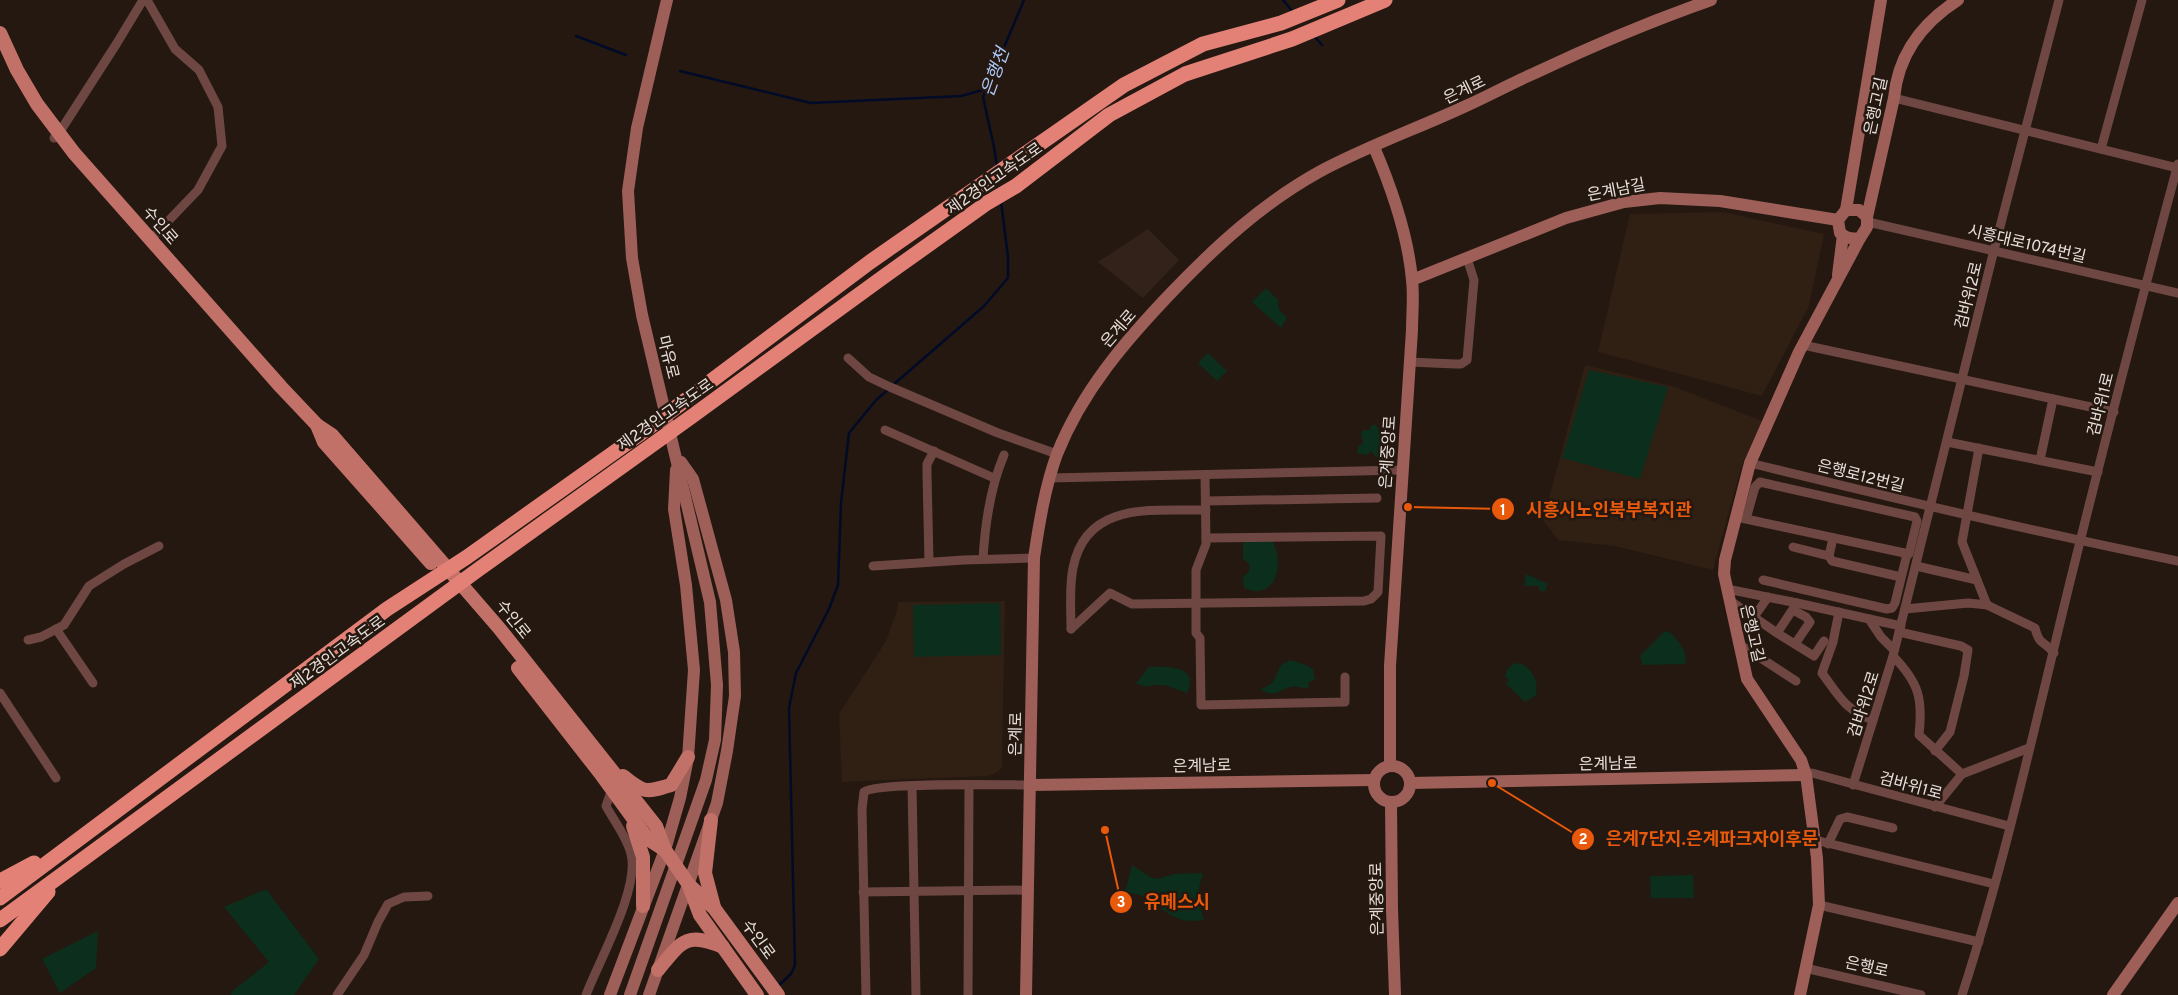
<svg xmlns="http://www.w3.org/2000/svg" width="2178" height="995" font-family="Overpass,'Noto Sans KR',sans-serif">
	<rect width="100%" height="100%" fill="#241810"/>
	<g fill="#301f13">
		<path d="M1723,212L1824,234L1809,306L1762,396L1598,352L1630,214Z"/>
		<path d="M1585,365L1675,387L1762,421L1742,465L1713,570L1615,546L1558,540L1543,520Z"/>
		<path d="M1005,601L1002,766L998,772L988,776L842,782L839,714L886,641L898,607V602Z"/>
	</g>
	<path fill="#322219" d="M1148,229L1179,260L1143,298L1098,262Z"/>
	<g fill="#0b2f1c">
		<path d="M1266,288L1278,300L1279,310L1287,318L1281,328L1252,302Z"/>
		<path d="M1208,353L1227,371L1217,381L1198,363Z"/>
		<path d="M1589,370L1668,387L1640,479L1562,458Z"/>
		<path d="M1372,425H1376L1381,434L1384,433L1387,447L1383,448L1382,454L1377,458L1371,451L1367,455L1357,453L1358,447L1363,443L1361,433L1363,430L1368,431Z"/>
		<path d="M1272,540C1285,563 1277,602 1244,588L1243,576C1252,572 1252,563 1243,559V541Z"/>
		<path d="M1526,574L1548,584L1544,592L1539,590V586H1524Z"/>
		<path d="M1000,603L1001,655L914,657L913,605Z"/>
		<path d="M1665,631L1671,633C1677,640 1690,654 1685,664L1642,665V660L1639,657Z"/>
		<path d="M1290,660L1306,665L1313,669L1315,680L1309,682L1308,688C1302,689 1298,685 1291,687C1279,690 1273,699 1260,689C1275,686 1275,676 1281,665Z"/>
		<path d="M1518,663C1531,665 1541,684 1535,696L1525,702L1506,684L1509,680L1505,676C1507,668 1510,665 1518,663Z"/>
		<path d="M1149,667C1165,666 1201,665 1187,693C1177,690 1169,685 1159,685C1149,684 1148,690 1136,683Z"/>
		<path d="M1132,865L1150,877L1157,879L1174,874L1203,873L1197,896L1204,920C1161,927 1160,892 1125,893Z"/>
		<path d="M1693,875L1694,898H1651L1650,876Z"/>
		<path d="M266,889L319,959L294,995H232L230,993L269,962L224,907Z"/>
		<path d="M98,931L96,968L60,993L42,959Z"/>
	</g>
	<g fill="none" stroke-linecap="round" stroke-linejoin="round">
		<g stroke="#010b27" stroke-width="2.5">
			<path d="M1283,0L1293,12"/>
			<path d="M1313,35L1322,45"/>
			<path d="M576,36L626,55"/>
			<path d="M680,71L811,103L961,96L986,89"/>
			<path d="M997,166L994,147L983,97L1024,0"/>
			<path d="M893,385L984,306L1008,278V257L1001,201"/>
			<path d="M778,986L791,974L795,965L789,708L796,673L829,609L838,585L841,503L849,433L876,400L889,389"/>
		</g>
		<g stroke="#6e4742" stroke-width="9">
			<path d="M147,0L175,49L199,70L218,107L222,146L198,190L150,240"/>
			<path d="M1894,98L2177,168"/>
			<path d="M54,138L59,133L117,43L143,0"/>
			<path d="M2101,149L2142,0"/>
			<path d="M1868,222L2178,293"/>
			<path d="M1803,345L2114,412"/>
			<path d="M848,358L869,377L890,387L998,433L1057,454"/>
			<path d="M1410,362L1455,364H1461L1467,360L1474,280L1467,258"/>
			<path d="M885,430L994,478"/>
			<path d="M1947,442L2098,472"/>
			<path d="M1979,448L1962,542L1987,605L2035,628C2040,647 2043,639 2054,653"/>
			<path d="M2040,460L2053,399"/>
			<path d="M1750,463C1892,498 2035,532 2178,561"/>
			<path d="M1205,475L1206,544L1196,570V633L1200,638L1201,705L1345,702V677"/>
			<path d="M1050,478L1403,470"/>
			<path d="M1206,501L1377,498"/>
			<path d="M1736,517L1746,519L1909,554L1917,521L1915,517L1760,482L1755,487L1746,519"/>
			<path d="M1793,547L1829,556L1833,538"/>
			<path d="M1829,556L1832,561L1901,577"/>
			<path d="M983,559C985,524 990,488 1004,455"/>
			<path d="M929,562L927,474V464L934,451"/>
			<path d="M873,566L964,560L1034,558"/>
			<path d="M1916,566L1977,580"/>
			<path d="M1763,580L1887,609L1892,608L1895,603L1907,554"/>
			<path d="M1727,589L1797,603L1901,626"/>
			<path d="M1729,600L1777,633"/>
			<path d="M1797,603L1777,633L1814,656L1824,641"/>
			<path d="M1905,609L1968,603L1988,605"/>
			<path d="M1793,610L1806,617L1810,622L1795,644"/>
			<path d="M1839,612L1833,642L1822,673C1839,696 1845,710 1873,720"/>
			<path d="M1754,617L1768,597"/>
			<path d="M1869,619L1881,637L1894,650"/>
			<path d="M56,629L93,683"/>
			<path d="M1071,629L1110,593L1132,604L1364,601L1371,599L1378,592L1381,536L1206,538"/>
			<path d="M1071,629C1071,609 1069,587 1073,568C1086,500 1154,511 1206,510"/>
			<path d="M1899,632L1961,646L1968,650L1964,676L1950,732L1935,751"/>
			<path d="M28,640L41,637L64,625L89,586L124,564L159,546"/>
			<path d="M1739,644L1796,681"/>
			<path d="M1893,656C1919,683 1923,698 1919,735L1962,774"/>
			<path d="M0,693L56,778"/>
			<path d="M1806,775L1812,773L2009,826"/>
			<path d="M1853,785L1893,656L1994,250L2059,0"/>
			<path d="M912,786L916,995"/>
			<path d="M1935,807L1962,774L2029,748"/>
			<path d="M1815,840L1994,884"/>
			<path d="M1828,844L1840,819L1847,817L1893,828"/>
			<path d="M863,892L1027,890"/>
			<path d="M1819,905L1979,942"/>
			<path d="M1805,968L1921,995"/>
			<path d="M337,995L364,955L378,922L388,904L404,897L428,896"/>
			<path d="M586,995C599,961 640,888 631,854C627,837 614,821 606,806L612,789"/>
			<path d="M866,995L862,809L864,792C876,782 1006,785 1031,785"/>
			<path d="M968,995L969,785"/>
			<path d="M1962,995C2005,862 2035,725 2068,590C2103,448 2140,305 2178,164"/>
		</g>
		<g stroke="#9d5f58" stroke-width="12">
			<path d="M1374,147C1392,189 1408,234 1412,280C1414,297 1412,314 1412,330L1390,666V766"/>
			<path d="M1846,210L1881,0"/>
			<path d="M1867,217L1859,210H1846L1838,220L1840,233C1846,239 1853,239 1860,238L1867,227V217L1894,98C1898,55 1922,23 1958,0"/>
			<path d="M1838,275L1843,235"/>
			<path d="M1412,280L1566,218L1624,202L1660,198L1720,201L1838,220"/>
			<circle cx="1392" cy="784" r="18"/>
			<path d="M1410,783L1806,775"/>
			<path d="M1031,785L1374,780"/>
			<path d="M1391,802L1392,909L1395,995"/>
			<path d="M610,995L665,850L680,798L688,758L694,670L686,585L674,509L676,470"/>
			<path d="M630,995L706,780L715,740L717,685L710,602L642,315L632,258L628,191L637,128L667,0"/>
			<path d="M649,995L717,803L727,751L735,696L734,652L726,600L693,479L681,462"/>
			<path d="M1026,995L1034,558C1039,524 1045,487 1057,454C1082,391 1126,340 1172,292C1216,246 1263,203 1319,172C1367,146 1419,128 1468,105C1490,95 1512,83 1535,73C1592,46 1651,21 1711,0"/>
			<path d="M1800,995L1819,905L1817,858L1806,775L1801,760L1747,679L1724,574L1725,560L1750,463L1799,352L1860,238"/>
			<path d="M2113,995L2178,903"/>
		</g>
		<g stroke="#c27168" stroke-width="14">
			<path d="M0,33L17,70L37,104L74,153L281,387L317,425L332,435L499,628L656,826L665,850L689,885L714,908L778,995"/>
			<path d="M317,425L324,442L431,563"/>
			<path d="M518,668L600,773L648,839L665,850"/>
			<path d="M623,776C644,793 645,793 671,785L688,757"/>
			<path d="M711,820L705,873L714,907"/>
			<path d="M633,826L643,857V906"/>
			<path d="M689,886L700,915L757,995"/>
			<path d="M658,970C681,942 686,931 723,947"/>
		</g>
		<g stroke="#e38177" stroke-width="15">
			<path d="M0,881L34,863"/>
			<path d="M0,898L387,609L467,557L647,429L870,262L1124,85L1203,44L1281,23L1338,0"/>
			<path d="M0,920L479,569L691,417L886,275L987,203L1016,186L1109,115L1185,74L1292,39L1385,0"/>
			<path d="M0,949L48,892"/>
		</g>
	</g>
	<g text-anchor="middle" stroke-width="5" stroke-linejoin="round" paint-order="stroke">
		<g font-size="16" fill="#e8dfda" stroke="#241810">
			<text transform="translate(1464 89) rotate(-26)" y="6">은계로</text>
			<text transform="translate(1875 106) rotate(-78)" y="6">은행고길</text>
			<text transform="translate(994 178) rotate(-35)" y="6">제2경인고속도로</text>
			<text transform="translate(1616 189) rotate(-11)" y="6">은계남길</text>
			<text transform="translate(161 225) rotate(49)" y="6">수인로</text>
			<text transform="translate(2027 243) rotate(13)" y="6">시흥대로1074번길</text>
			<text transform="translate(1968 295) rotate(-76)" y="6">검바위2로</text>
			<text transform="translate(1118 328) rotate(-49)" y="6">은계로</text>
			<text transform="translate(669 357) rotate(76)" y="6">마유로</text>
			<text transform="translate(2100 404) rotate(-76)" y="6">검바위1로</text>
			<text transform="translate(665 414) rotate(-35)" y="6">제2경인고속도로</text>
			<text transform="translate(1387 452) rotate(-86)" y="6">은계중앙로</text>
			<text transform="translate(1861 475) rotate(14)" y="6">은행로12번길</text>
			<text transform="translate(514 619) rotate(51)" y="6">수인로</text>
			<text transform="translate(1753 633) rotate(77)" y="6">은행고길</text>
			<text transform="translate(337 652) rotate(-36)" y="6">제2경인고속도로</text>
			<text transform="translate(1863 704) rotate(-72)" y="6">검바위2로</text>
			<text transform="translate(1015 734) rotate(-89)" y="6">은계로</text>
			<text transform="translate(1608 763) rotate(-1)" y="6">은계남로</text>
			<text transform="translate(1202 765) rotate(-1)" y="6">은계남로</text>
			<text transform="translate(1911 785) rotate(15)" y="6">검바위1로</text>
			<text transform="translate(1376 899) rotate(-91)" y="6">은계중앙로</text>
			<text transform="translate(759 939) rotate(54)" y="6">수인로</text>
			<text transform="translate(1867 966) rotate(13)" y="6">은행로</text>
		</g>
		<g font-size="18" font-style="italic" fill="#aac6f5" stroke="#241810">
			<text transform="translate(995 72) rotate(-70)" y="6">은행천</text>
		</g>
	</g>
	<path fill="none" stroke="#e8590c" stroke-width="2" d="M1408 507L1503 509M1492 783L1583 839M1105 830L1121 902"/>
	<g fill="#e8590c" stroke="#241810" stroke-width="2">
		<circle cx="1408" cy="507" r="5"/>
		<circle cx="1492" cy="783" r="5"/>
		<circle cx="1105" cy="830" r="5"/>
		<circle cx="1503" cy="509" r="12"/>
		<circle cx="1583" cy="839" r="12"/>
		<circle cx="1121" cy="902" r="12"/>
	</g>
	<g font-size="15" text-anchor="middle" font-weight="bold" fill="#fff">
		<text x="1503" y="515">1</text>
		<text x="1583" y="844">2</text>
		<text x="1121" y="907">3</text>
	</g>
	<g font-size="18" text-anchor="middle" font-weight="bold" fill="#e8590c" stroke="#241810" stroke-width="5" stroke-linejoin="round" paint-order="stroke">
		<text x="1609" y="516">시흥시노인북부복지관</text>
		<text x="1712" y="845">은계7단지.은계파크자이후문</text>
		<text x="1177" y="908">유메스시</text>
	</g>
</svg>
